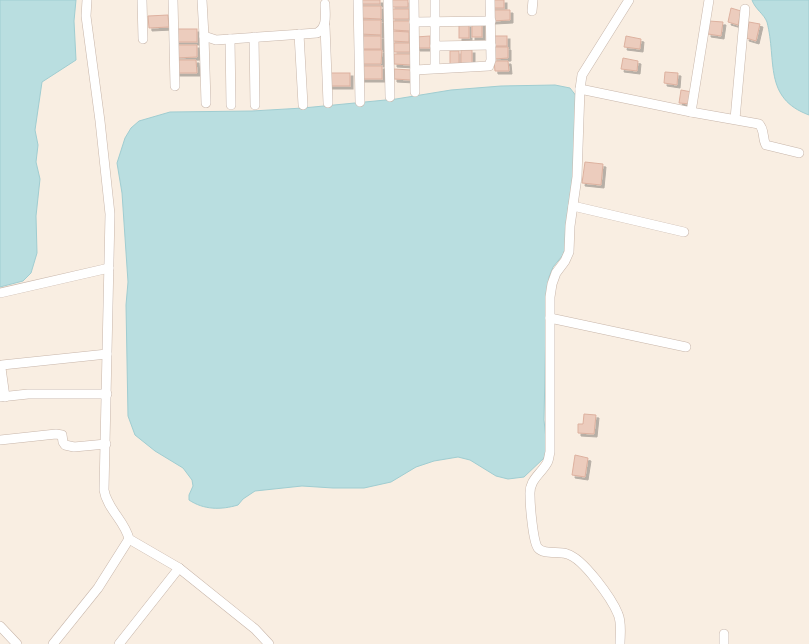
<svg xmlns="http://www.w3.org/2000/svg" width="809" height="644" font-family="'Alegreya Sans',sans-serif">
	<defs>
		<filter id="shadow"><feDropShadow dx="3" dy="3" stdDeviation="0" flood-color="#0004"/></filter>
	</defs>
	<rect width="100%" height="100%" fill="#f9eee2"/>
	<g fill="#b9dee0" stroke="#a0cdd1">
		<path d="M0,0H76L74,21L76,60L42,82L35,130L38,145L36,162L40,179L36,216L37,253L31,273L23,281L0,287Z"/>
		<path d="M752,0H809V115C763,98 777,61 767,22C764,14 755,9 752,0Z"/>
		<path d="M555,85L570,88L577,97L575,167L566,246L563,255L553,267L549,277L546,322L544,420L547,449L544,458L524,477L508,479L496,476L470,460L458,457L434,461L416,467L391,482L364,488H333L302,486L255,491L243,499L238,505C221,510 204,510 189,500V495L193,486L192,480L183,468L155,451L135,435L128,416L126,305L128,282L122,193L117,163L125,138L131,128L139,121L170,112L252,111L303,108L396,99L451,90L501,86Z"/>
	</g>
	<g fill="#ecccbd" stroke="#ddb19f" filter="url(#shadow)">
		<rect x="360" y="0" width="20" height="4"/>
		<rect x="392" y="0" width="16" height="7"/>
		<rect x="492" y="0" width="12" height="8"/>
		<path d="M359,6H381V19L359,18Z"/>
		<path d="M731,8L741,11L738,25L728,22Z"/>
		<rect x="392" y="9" width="17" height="10"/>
		<path d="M492,10H510V20L492,21Z"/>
		<path d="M168,15L169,27L149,28L148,16Z"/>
		<path d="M360,20H381V35L360,34Z"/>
		<path d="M393,21H410V31L393,30Z"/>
		<path d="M709,21L723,22L721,36L708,34Z"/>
		<path d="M749,22L760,24L756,41L746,38Z"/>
		<rect x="472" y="23" width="10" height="14"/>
		<rect x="459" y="24" width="10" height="14"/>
		<rect x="176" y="29" width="21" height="13"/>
		<path d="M392,31L409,32V42L392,41Z"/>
		<rect x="360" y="36" width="21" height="13"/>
		<path d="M430,36V48H417L416,37Z"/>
		<rect x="493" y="36" width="14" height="10"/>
		<path d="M626,36L641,39L640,49L624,47Z"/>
		<rect x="394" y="43" width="16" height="9"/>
		<path d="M175,45H197V57L175,58Z"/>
		<path d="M493,47H508V58L494,59Z"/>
		<path d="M361,50H382L381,64H361Z"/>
		<rect x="461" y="50" width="11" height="15"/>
		<rect x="450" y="51" width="9" height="14"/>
		<path d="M394,54H411V65L394,64Z"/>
		<path d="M623,58L638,61L637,71L621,69Z"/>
		<path d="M175,60H196L197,73H175Z"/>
		<path d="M494,61H508L509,71H495Z"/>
		<rect x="361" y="66" width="21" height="13"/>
		<path d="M394,69L411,70V80L394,79Z"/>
		<path d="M665,72L678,73L677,85L664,83Z"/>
		<rect x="328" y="73" width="22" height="13"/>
		<path d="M681,90L692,92L691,104L679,103Z"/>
		<path d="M585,162L603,164L601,185L582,183Z"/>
		<path d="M584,414L596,415L594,434L578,433V424H583Z"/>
		<path d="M575,455L588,458L585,477L572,475Z"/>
	</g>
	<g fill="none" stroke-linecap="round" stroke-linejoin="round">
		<g stroke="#c8b6aa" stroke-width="10">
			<g id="street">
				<path d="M142,0L143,39"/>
				<path d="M173,0L175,86"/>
				<path d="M202,0L204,36L216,40L317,33C328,27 325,15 325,4"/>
				<path d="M358,0L360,102"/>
				<path d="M388,0L390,97"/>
				<path d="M414,0L415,92"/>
				<path d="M435,0V68"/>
				<path d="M532,11L533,0"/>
				<path d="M414,22L491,21"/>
				<path d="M325,26L328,103"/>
				<path d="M299,34L303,105"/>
				<path d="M204,36L206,103"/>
				<path d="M254,37L255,105"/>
				<path d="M230,39L231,105"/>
				<path d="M435,46L491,45"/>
				<path d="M415,70L489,66L491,60L490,0"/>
				<path d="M580,89L691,112L759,124C765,130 762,138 766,145L799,153"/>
				<path d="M691,112L709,0"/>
				<path d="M735,119L745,9"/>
				<path d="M573,206L684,232"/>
				<path d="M0,293L109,268"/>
				<path d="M550,318L686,347"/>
				<path d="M0,397L28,394H107"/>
				<path d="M5,397L1,368L2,365L107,354"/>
				<path d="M0,440L56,434L62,435L63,442L65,445L74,447L106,444"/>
				<path d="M129,539L179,568L255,629L269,644"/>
				<path d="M0,626L17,644"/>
				<path d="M53,644L98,588L129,539C125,521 107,509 104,490L110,214L100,121L86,16L87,0"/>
				<path d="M119,644L179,568"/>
				<path d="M620,644C620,634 622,623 618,614C612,599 583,558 567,554C559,551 544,555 538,548C533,542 530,505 530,495C529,480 540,475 547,463C549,460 549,455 550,452V297L552,284L556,273L565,261L569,252L570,226L577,177L580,89L582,75L629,0"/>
				<path d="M724,644V634"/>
			</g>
		</g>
		<use href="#street" stroke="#fff" stroke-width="9"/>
	</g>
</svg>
